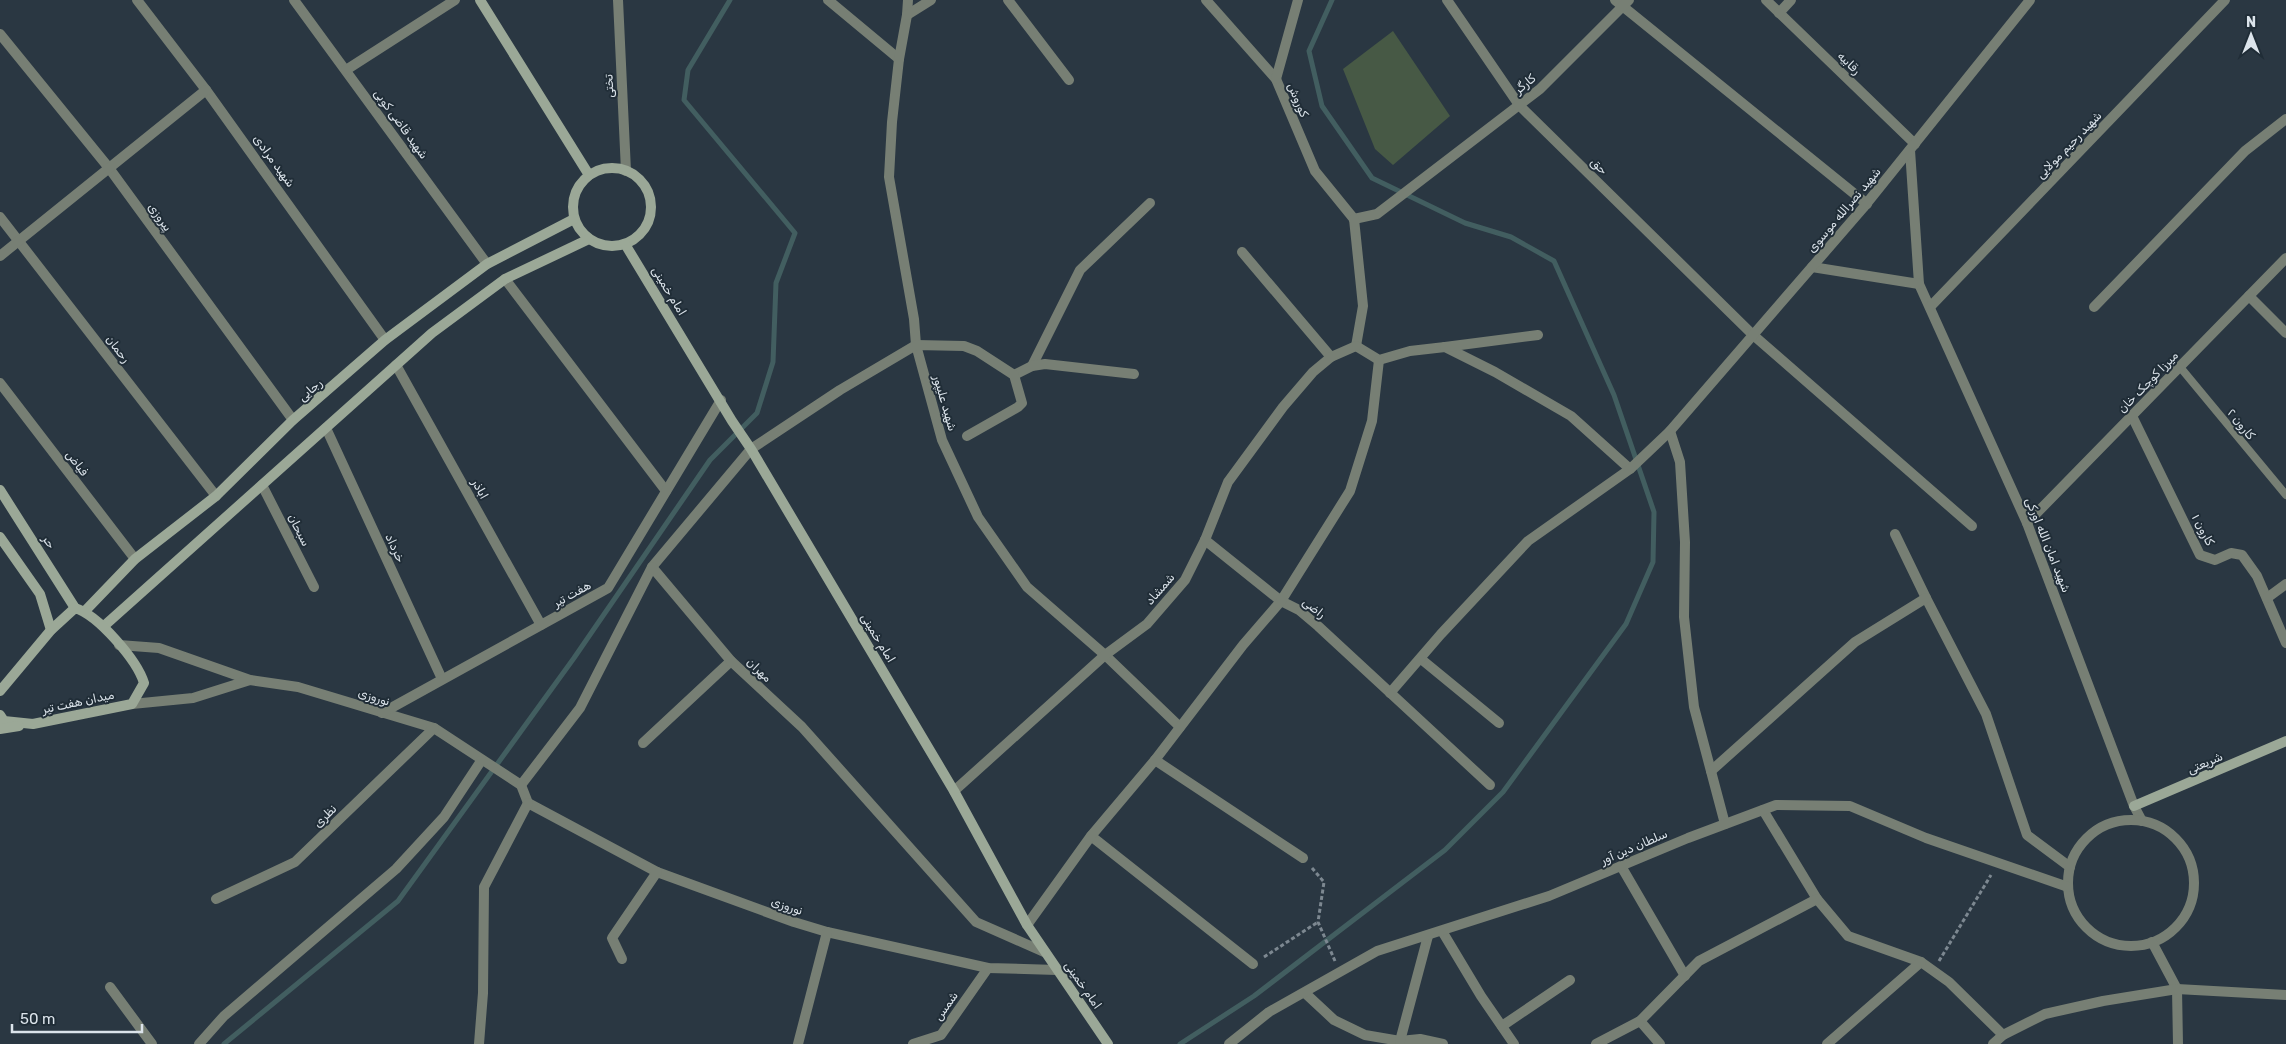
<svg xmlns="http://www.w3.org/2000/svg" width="2286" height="1044" font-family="Rubik,Cairo,sans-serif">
	<rect width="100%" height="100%" fill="#2a3742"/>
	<path fill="#475945" d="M1393,31L1450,116L1393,165L1375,149L1343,69Z"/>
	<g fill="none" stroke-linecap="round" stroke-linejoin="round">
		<g stroke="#425e60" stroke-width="5">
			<path d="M224,1044L398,901L574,658L710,460L757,413L773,362L776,283L795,233L684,100L688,70L730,0"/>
			<path d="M1180,1044L1254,996L1445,850L1503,792L1626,624L1653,562L1654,512L1614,395L1554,261L1511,237L1465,223L1372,178L1322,106L1309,51L1332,0"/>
		</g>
		<g stroke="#7d8891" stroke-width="3" stroke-dasharray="4 2.5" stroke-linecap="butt">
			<path d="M1312,868L1324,882L1318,922L1335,961"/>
			<path d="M1264,957L1318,922"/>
			<path d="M1939,961L1991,875"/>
		</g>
		<path stroke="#777f74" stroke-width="8" d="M2180,367L2286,495"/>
		<g stroke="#777f74" stroke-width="10">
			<path d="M137,0L206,90L385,340"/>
			<path d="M294,0L487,264"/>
			<path d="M618,0L626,171"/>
			<path d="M828,0L899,59"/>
			<path d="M908,0L907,15L899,59L892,122L889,177L914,319L916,345L942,440L978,517L1027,587L1105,655L1180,727"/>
			<path d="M1008,0L1069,80"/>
			<path d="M1206,0L1276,79L1315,171L1354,219"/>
			<path d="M1447,0L1519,105L1752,334L1972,526"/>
			<path d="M1615,0L1867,204"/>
			<path d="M1766,0L1915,144"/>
			<path d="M1779,13L1791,0"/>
			<path d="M907,15L931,0"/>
			<path d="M0,34L109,168L293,420"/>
			<path d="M346,70L455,0"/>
			<path d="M1276,79L1298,0"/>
			<path d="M1910,150L1919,284L2027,523L2134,806L2142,821"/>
			<path d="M0,217L216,496"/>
			<path d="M1354,219L1377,214L1540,89L1629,0"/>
			<path d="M1354,219L1363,306L1356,346"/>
			<path d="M1242,252L1331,357"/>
			<path d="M0,256L206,90"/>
			<path d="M1812,267L1919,284"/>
			<path d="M505,279L666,491"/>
			<path d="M2249,296L2286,333"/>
			<path d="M1930,307L2225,0"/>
			<path d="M2094,307L2245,151L2286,119"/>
			<path d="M1356,346L1379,360L1410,351L1445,347L1495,372L1571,416L1630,469"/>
			<path d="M1445,347L1538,335"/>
			<path d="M396,365L541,625"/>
			<path d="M1032,366L1080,270L1150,203"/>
			<path d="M1014,375L1032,366L1045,364L1134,374"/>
			<path d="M0,383L135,559"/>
			<path d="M2132,416L2200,555L2215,560L2231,553L2242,555L2257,576L2286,643"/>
			<path d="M326,428L442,679"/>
			<path d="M1670,431L1680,462L1685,542L1684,617L1694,707L1725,824"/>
			<path d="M262,485L314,587"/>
			<path d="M2027,523L2286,258"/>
			<path d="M1895,534L1926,598L1986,714L2027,835L2070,867"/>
			<path d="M1205,540L1281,601L1299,610L1318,626L1490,785"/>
			<path d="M652,567L751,449L840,390L916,345L964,346L977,351L1014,375L1022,403L1018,407L967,436"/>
			<path d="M2267,598L2286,584"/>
			<path d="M119,645L159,648L250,680L298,687L434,728L521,785L528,803"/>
			<path d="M1421,659L1499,723"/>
			<path d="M1390,693L1441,634L1528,541L1630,469L1670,431L1863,208L2030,0"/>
			<path d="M132,704L193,698L250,680"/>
			<path d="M382,713L608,588L721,400"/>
			<path d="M643,743L731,661"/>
			<path d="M1155,760L1303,858"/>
			<path d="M1711,771L1855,642L1926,598"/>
			<path d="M521,785L580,708L652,567L731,661L802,727L976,922L1044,952"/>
			<path d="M954,791L1105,655L1147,624L1185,580L1205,540L1228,482L1283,407L1313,372L1331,357L1356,346"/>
			<path d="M528,803L657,872L794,922L827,932L988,968L1057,970"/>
			<path d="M1763,810L1817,899L1848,936L1921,962L1949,982L2003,1035"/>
			<circle cx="2131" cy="883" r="63"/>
			<path d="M1091,836L1253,964"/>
			<path d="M1621,866L1685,976"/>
			<path d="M216,899L295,862L434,728"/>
			<path d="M1027,925L1091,836L1155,760L1243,645L1281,601L1350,491L1372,421L1379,360"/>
			<path d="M1442,931L1481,996L1514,1044"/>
			<path d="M2152,942L2177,989L2178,1044"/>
			<path d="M622,959L612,938L657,872"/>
			<path d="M110,987L152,1044"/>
			<path d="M1305,993L1334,1020L1365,1035L1400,1041L1420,1039L1443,1044"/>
			<path d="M1640,1021L1660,1044"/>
			<path d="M1502,1026L1570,980"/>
			<path d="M1400,1041L1428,936"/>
			<path d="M199,1044L224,1016L396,869L444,817L481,761"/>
			<path d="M479,1044L483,993L484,887L528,803"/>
			<path d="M798,1044L827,932"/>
			<path d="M913,1044L941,1035L988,968"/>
			<path d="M1229,1044L1269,1012L1377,951L1549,896L1688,838L1776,805L1850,806L1926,838L2068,887"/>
			<path d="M1596,1044L1640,1021L1699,961L1817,899"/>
			<path d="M1827,1044L1921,962"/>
			<path d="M1993,1044L2003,1035L2045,1014L2103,1001L2177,989L2286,995"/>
		</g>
		<g stroke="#9ba897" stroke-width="10">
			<path d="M480,0L589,175"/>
			<circle cx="612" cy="207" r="39"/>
			<path d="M625,244L732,421L751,449L954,791L1027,925L1108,1044"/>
			<path d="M0,490L75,608"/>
			<path d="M0,537L40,594L51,630"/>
			<path d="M85,611L135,559L216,496L293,420L385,340L487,264L574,219"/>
			<path d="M104,626L432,333L505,279L589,239"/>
			<path d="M0,691L51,630L75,608C98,615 137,660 144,683L132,704L33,724L4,721L0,715"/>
			<path d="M0,729L19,726"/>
			<path d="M2134,806L2286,741"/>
		</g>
	</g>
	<g text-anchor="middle" stroke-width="4" stroke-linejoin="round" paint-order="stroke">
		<g font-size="12" fill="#dce4eb" stroke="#202d37">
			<text transform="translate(1849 63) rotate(44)" y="4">رقابیه</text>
			<text transform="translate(1525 84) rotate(-39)" y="4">کارگر</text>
			<text transform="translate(609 86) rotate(-93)" y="4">تختی</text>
			<text transform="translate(1298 100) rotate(68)" y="4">کوروش</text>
			<text transform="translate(401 124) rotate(54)" y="4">شهید قاضی کوبی</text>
			<text transform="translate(2069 145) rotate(-46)" y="4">شهید رحیم مولایی</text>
			<text transform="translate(274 161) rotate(54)" y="4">شهید مرادی</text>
			<text transform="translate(1599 166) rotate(44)" y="4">حق</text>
			<text transform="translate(1844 210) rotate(-50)" y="4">شهید نصرالله موسوی</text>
			<text transform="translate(160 217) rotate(54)" y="4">پیروزی</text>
			<text transform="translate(669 291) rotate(59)" y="4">امام خمینی</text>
			<text transform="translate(118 349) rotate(52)" y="4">رحمان</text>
			<text transform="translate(2148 382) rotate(-46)" y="4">میرزا کوچک خان</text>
			<text transform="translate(310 390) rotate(-41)" y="4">رجایی</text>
			<text transform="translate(945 403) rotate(74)" y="4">شهید علیپور</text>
			<text transform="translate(2241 424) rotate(51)" y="4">کارون ۲</text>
			<text transform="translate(77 463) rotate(53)" y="4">فیاض</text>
			<text transform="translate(480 489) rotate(61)" y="4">اباذر</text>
			<text transform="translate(299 530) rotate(63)" y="4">سبحان</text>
			<text transform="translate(2203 530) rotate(62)" y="4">کارون ۱</text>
			<text transform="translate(49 542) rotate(58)" y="4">حر</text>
			<text transform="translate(2048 545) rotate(68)" y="4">شهید امان الله اورکی</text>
			<text transform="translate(395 548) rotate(65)" y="4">خرداد</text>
			<text transform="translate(1160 589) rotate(-49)" y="4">شمشاد</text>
			<text transform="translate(572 594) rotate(-29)" y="4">هفت تیر</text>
			<text transform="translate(1314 608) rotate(38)" y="4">راضی</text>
			<text transform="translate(878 638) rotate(59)" y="4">امام خمینی</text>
			<text transform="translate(759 670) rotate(43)" y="4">مهران</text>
			<text transform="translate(374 697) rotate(17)" y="4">نوروزی</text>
			<text transform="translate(78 702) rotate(-12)" y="4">میدان هفت تیر</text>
			<text transform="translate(2205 763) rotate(-23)" y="4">شریعتی</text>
			<text transform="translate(325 816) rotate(-44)" y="4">نظری</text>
			<text transform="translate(1634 847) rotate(-23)" y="4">سلطان دین آور</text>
			<text transform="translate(787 906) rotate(19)" y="4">نوروزی</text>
			<text transform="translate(1083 985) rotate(55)" y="4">امام خمینی</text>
			<text transform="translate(946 1006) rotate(-55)" y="4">شمس</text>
		</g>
	</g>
	<g transform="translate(2251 35)" stroke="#202d37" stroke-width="4" paint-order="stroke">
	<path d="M0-4L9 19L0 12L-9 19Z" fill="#dce4eb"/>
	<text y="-8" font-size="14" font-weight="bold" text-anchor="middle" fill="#dce4eb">N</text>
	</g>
	<path d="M12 1024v8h130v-8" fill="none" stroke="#dce4eb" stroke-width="2.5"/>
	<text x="20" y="1024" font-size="15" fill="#dce4eb" stroke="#202d37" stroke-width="4" paint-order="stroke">50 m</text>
</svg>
